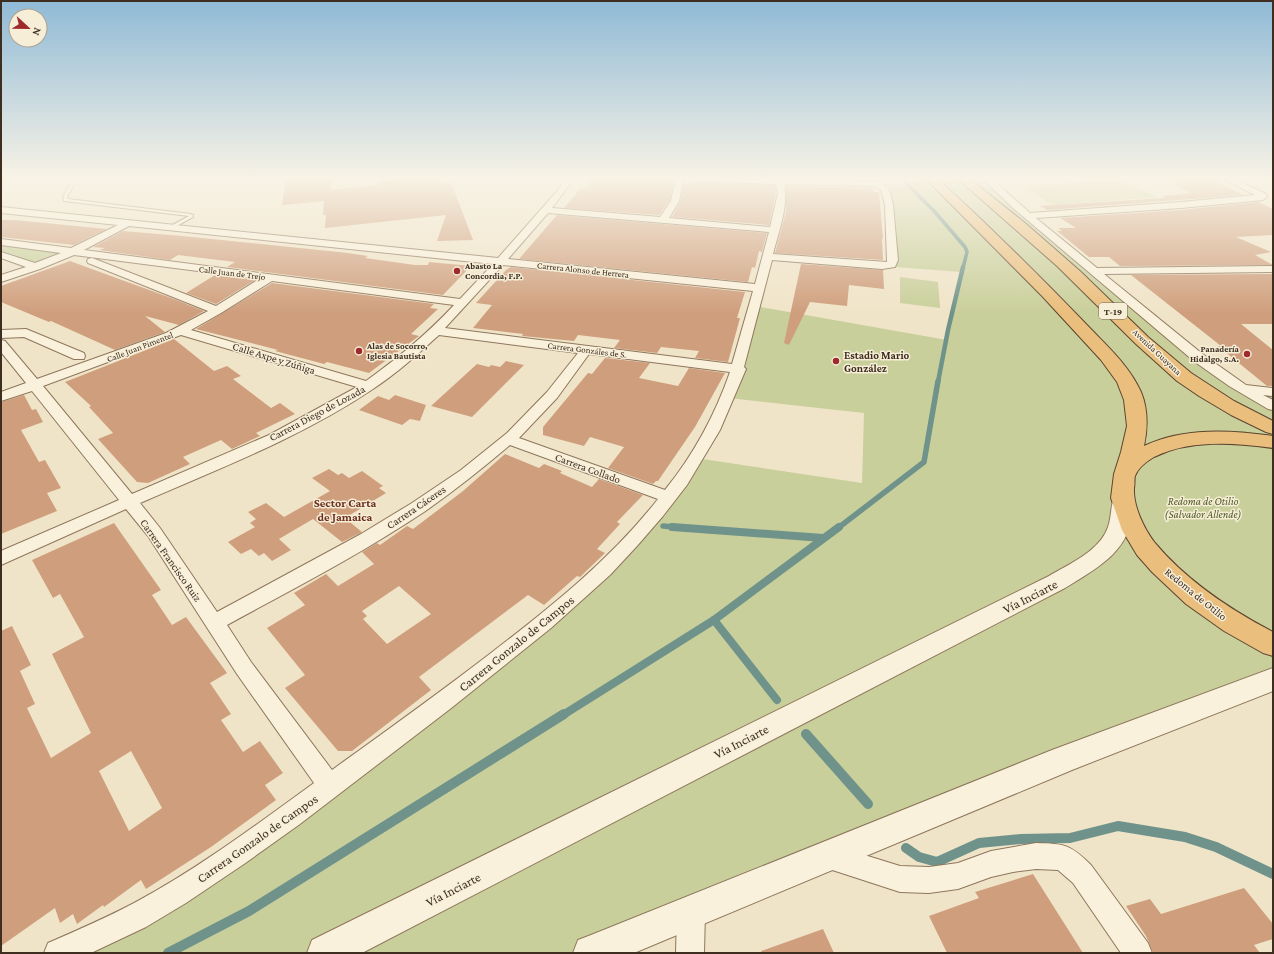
<svg xmlns="http://www.w3.org/2000/svg" width="1274" height="954" font-family="'Crimson Pro',serif">
	<rect width="100%" height="100%" fill="#f0e4c8"/>
	<g fill="#c9cf9b">
		<path d="M902,179H987L1234,383L1273,392V679L591,953H58L145,912L572,599L696,458L862,483L864,413L729,398L755,306L947,340L961,272L882,266H888L885,189L870,184L907,185Z"/>
		<path d="M1099,179H1115L1158,197L1052,205L1027,188Z"/>
		<path d="M1,243L72,252L41,266L1,254Z"/>
		<path d="M900,277L938,282L940,308L900,303Z"/>
	</g>
	<g fill="none" stroke-linecap="round" stroke-linejoin="round">
		<path stroke="#6f938a" stroke-width="3.5" d="M902,179L934,211L965,247L967,252L963,268"/>
		<path stroke="#6f938a" stroke-width="4.5" d="M938,382L948,330L963,267"/>
		<g stroke="#6f938a" stroke-width="5.5">
			<path d="M663,526L686,528"/>
			<path d="M838,528L924,462L938,381"/>
		</g>
		<g stroke="#6f938a" stroke-width="8">
			<path d="M672,527L823,538"/>
			<path d="M714,620L777,700"/>
			<path d="M563,715L714,620L839,527"/>
		</g>
		<g stroke="#6f938a" stroke-width="10">
			<path d="M806,734L868,804"/>
			<path d="M906,848L919,857L937,862L979,843L1021,839L1070,838L1118,826L1185,837L1216,847L1273,874"/>
			<path d="M168,953L249,911L564,714"/>
		</g>
	</g>
	<g fill="#cf9f7d" fill-rule="evenodd">
		<path d="M286,179H331V190L379,185L378,182L401,179H439L440,184L451,182L473,240L437,241L446,215L325,228L326,215H323L324,201L282,205Z"/>
		<path d="M591,179H673V187L670,200L659,215L564,208L581,188H588Z"/>
		<path d="M1171,179H1211L1243,195L1047,210L1040,206L1165,198L1162,196L1190,193L1174,184H1179Z"/>
		<path d="M693,182L775,185L776,193L769,225L672,217L680,202L684,184Z"/>
		<path d="M786,186L872,188L874,192H879L883,239H882L883,260L775,253L786,211Z"/>
		<path d="M1258,202L1273,209V235L1236,237L1271,252L1255,255L1273,265L1120,266L1109,257H1089L1057,231H1062L1058,228H1076L1060,218L1181,210Z"/>
		<path d="M557,215L767,233L762,252L759,251L755,268L752,267L748,282L519,259Z"/>
		<path d="M1,220H15L107,229L74,245L1,237Z"/>
		<path d="M123,231L182,236L348,253L368,256L365,258L415,265H428L429,262L471,266L443,295L227,267L235,262L227,261L178,255L170,260L99,250L105,248L93,247Z"/>
		<path d="M70,261L174,299L204,311L179,325L145,316L165,332L115,350L51,321L49,322L1,302V286Z"/>
		<path d="M801,264L883,270L884,289L849,285L847,306L810,302L789,345L784,343Z"/>
		<path d="M511,267L745,292L737,318H740L728,362L695,358L699,351L661,347L657,353L614,348L620,340L578,335L574,341L522,336L523,334L473,328L492,305L476,303L506,270Z"/>
		<path d="M1273,274V324H1241L1273,350V386H1267L1218,346H1221L1131,275Z"/>
		<path d="M215,275L255,280L216,304L186,293Z"/>
		<path d="M272,283L434,304L430,308L438,309L411,334L419,336L369,373L327,362L324,364L275,351L278,350L196,329Z"/>
		<path d="M174,339L214,371L227,366L241,376L233,379L271,408L280,403L295,414L256,433L260,436L232,449L221,440L183,457L190,464L148,483L137,482L98,439L113,433L89,407L91,406L65,382Z"/>
		<path d="M605,358L650,363L639,378L678,386L689,368L725,373L695,427L658,481H656L653,484L608,468L624,447L590,437L584,446L543,435V427L588,373L592,374Z"/>
		<path d="M506,361L524,365L472,417L431,406L477,364L489,367L491,365L500,367Z"/>
		<path d="M24,395L32,410L36,409L43,422L21,430L39,462L45,460L61,488L47,493L57,511L1,534V402Z"/>
		<path d="M395,395L426,405L420,421L410,419L402,425L359,410L378,396L389,400Z"/>
		<path d="M505,454L539,468L544,464L562,471L560,473L592,487L599,479L643,495L617,522L620,524L597,549L605,553L580,577L577,576L544,605L528,595L419,677L431,690L352,751H338L285,688L305,675L267,628L305,605L294,593L326,574L338,586L374,564L362,552L377,543L380,545L407,526L413,529L463,491ZM399,586L431,614L387,644L363,619L367,616L362,611Z"/>
		<path d="M329,469L338,475L342,473L349,478L362,471L383,486L379,488L386,493L345,518L362,532L342,542L313,519L279,539L291,550L272,561L264,553L259,556L251,549L241,554L228,542L255,527L250,523L256,519L248,512L266,503L284,517L330,491L312,478Z"/>
		<path d="M114,523L161,590L152,595L172,625L186,617L227,673L210,683L231,714L221,720L243,752L260,741L283,773L265,785L276,800L211,847L146,889L141,880L104,907L103,905L77,924L73,914L60,923L55,908L1,946V631L12,626L31,665L20,671L35,704L27,708L51,758L91,733L52,654L84,637L60,594L53,598L32,560ZM131,751L162,808L129,831L99,771Z"/>
		<path d="M1033,874L1083,953H947L929,916L979,898L975,892Z"/>
		<path d="M1244,888L1273,924V939L1254,945L1260,953H1153L1146,936L1126,906L1150,899L1161,914Z"/>
		<path d="M823,929L834,953H762L761,951Z"/>
	</g>
	<g fill="none" stroke-linecap="round" stroke-linejoin="round">
		<g stroke="#8d765c" stroke-width="2">
			<path id="service" d="M73,179H77L67,197L68,199L191,214L193,215V217L171,229L169,228V227L189,216L64,201L63,197Z"/>
		</g>
		<g stroke="#8d765c" stroke-width="2">
			<g id="minor">
				<path d="M566,179H574L552,208L660,217L671,201L676,179H684L679,201L669,218L770,227L778,193L776,184L694,181L690,179H794L879,182L889,189L893,205L898,260L895,267L882,269L772,260L744,367L746,369L720,430L687,485L663,516L637,546L610,575L551,628L450,709L300,824L244,864L186,903L146,927L91,953H44L48,943C78,930 108,917 136,902C199,868 256,825 314,783L237,674L148,536L126,509L1,565V551L119,500L32,391L1,401V392L26,383L1,352V340L5,341L37,379L166,333L208,311L88,263L87,261L88,259L92,258L216,306L259,279L74,255L40,269L1,282V275L26,267L1,258V252L35,263L61,253L1,245V239L71,248L118,225L1,213V207L498,258L559,189ZM784,184L870,186L877,187L881,190L885,205L887,262L773,254C778,233 789,206 784,184ZM548,213L769,232L755,284L508,259ZM129,226L493,264L460,299L84,250ZM503,265L753,291L732,364L445,328ZM272,281L454,305C427,334 398,358 366,381L191,330L221,313ZM181,335L357,387L269,435L132,494L43,386ZM439,335L578,353L547,392L507,433L461,470L412,503L361,534L217,612L160,528L140,503C218,469 302,437 373,389C397,373 418,354 439,335ZM589,354L730,372C715,415 694,454 665,490L519,438L557,398ZM510,445L658,499C611,559 551,607 491,653C439,693 386,731 332,770L251,662L227,625C293,589 361,554 424,512C454,491 482,469 510,445Z"/>
				<path d="M983,179H992L1030,213L1181,202L1255,195L1224,179H1235L1266,194L1267,197L1263,200L1181,208L1036,218L1097,268L1273,266V272L1104,274L1205,356L1239,380L1246,385L1273,388V396L1263,395L1273,400V410L1268,409L1229,386L1195,362L1013,208Z"/>
				<path d="M26,329L84,353L85,356L84,359H74L24,337L1,338V330Z"/>
				<path d="M1036,843C1065,844 1070,844 1091,865L1148,943L1152,953H1121L1073,883L1058,870L1036,869L1013,872L991,877L958,889L929,893L900,892L820,866L816,857L820,848L829,844L900,866L929,867L958,863L991,851Z"/>
				<path d="M691,898L701,902L705,912L704,953H676L677,912L681,902Z"/>
			</g>
		</g>
		<g stroke="#8d765c" stroke-width="2">
			<g id="tertiary">
				<path d="M1123,492L1130,494C1134,501 1133,508 1132,515C1128,553 1094,570 1065,588L362,953H307L312,940L1049,576C1069,564 1100,551 1108,527C1112,516 1110,504 1116,494Z"/>
				<path d="M1273,668V691L1072,770L634,953H573L578,940L591,935L1052,750Z"/>
			</g>
		</g>
		<g stroke="#5b4430" stroke-width="2">
			<g id="trunk">
				<path d="M926,179H938C989,226 1038,274 1086,324C1105,344 1129,365 1141,392C1148,409 1148,427 1144,446C1183,427 1231,430 1273,436V448C1234,443 1191,439 1154,457C1147,461 1138,468 1135,476C1134,479 1135,484 1134,488C1133,506 1144,529 1155,543C1187,581 1229,609 1273,632V656L1263,653L1224,631L1186,604L1152,572L1137,555L1122,530L1111,498L1114,474L1121,452L1127,426L1124,400L1117,382L1101,360L1043,297Z"/>
				<path d="M958,179H970L1025,223L1081,272L1148,337L1191,373L1234,401L1273,421V434L1266,432L1231,415L1199,396L1177,381L1136,344L1057,266Z"/>
			</g>
		</g>
		<use href="#service" fill="#faf1dc" fill-rule="evenodd"/>
		<use href="#minor" fill="#faf1dc" fill-rule="evenodd"/>
		<use href="#tertiary" fill="#faf1dc" fill-rule="evenodd"/>
		<use href="#trunk" fill="#eabe7c" fill-rule="evenodd"/>
	</g>
	<linearGradient id="sky" x2="0" y2="1"><stop stop-color="#8fbad6"/><stop offset="0.57" stop-color="#f8f3e6"/><stop offset="1" stop-color="#f8f3e6" stop-opacity="0"/></linearGradient>
	<rect width="1274" height="313" fill="url(#sky)"/>
	<g fill="#9e2a2b" stroke="#f7eed8" stroke-width="1.5">
		<circle cx="457" cy="271" r="4"/>
		<circle cx="359" cy="351" r="4"/>
		<circle cx="1247" cy="354" r="4"/>
		<circle cx="836" cy="361" r="4"/>
	</g>
	<g text-anchor="middle" stroke-width="3" stroke-linejoin="round" paint-order="stroke">
		<g font-size="9" font-weight="bold" fill="#3d2e20" stroke="#f7eed8" text-anchor="start">
			<text x="465" y="269">Abasto La<tspan x="465" dy="10">Concordia, F.P.</tspan></text>
			<text x="367" y="349">Alas de Socorro,<tspan x="367" dy="10">Iglesia Bautista</tspan></text>
			<text x="1239" y="352" text-anchor="end">Panadería<tspan x="1239" dy="10">Hidalgo, S.A.</tspan></text>
		</g>
		<g font-size="9" fill="#3d2e20" stroke="#f7eed8">
			<text transform="translate(583 270) rotate(6)" y="3">Carrera Alonso de Herrera</text>
			<text transform="translate(232 273) rotate(7)" y="3">Calle Juan de Trejo</text>
			<text transform="translate(140 347) rotate(-21)" y="3">Calle Juan Pimentel</text>
			<text transform="translate(587 350) rotate(7)" y="3">Carrera Gonzáles de S.</text>
			<text transform="translate(1157 352) rotate(43)" y="3">Avenida Guayana</text>
		</g>
		<rect fill="#f7eed8" stroke="#756857" stroke-width="1" x="1099" y="303" width="28" height="16" rx="3"/>
		<g font-size="10" font-weight="bold" fill="#3d2e20">
			<text x="1113" y="315">T-19</text>
		</g>
		<g font-size="11" font-weight="bold" fill="#3d2e20" stroke="#f7eed8" text-anchor="start">
			<text x="844" y="359">Estadio Mario<tspan x="844" dy="13">González</tspan></text>
		</g>
		<g font-size="11" fill="#3d2e20" stroke="#f7eed8">
			<text transform="translate(274 358) rotate(17)" y="4">Calle Axpe y Zúñiga</text>
			<text transform="translate(317 413) rotate(-28)" y="4">Carrera Diego de Lozada</text>
			<text transform="translate(588 468) rotate(20)" y="4">Carrera Collado</text>
			<text transform="translate(416 507) rotate(-34)" y="4">Carrera Cáceres</text>
			<text transform="translate(171 560) rotate(55)" y="4">Carrera Francisco Ruiz</text>
			<text transform="translate(1196 594) rotate(39)" y="4">Redoma de Otilio</text>
		</g>
		<g font-size="11" font-style="italic" fill="#4d5a26" stroke="#f7eed8">
			<text x="1203" y="505">Redoma de Otilio<tspan x="1203" dy="13">(Salvador Allende)</tspan></text>
		</g>
		<g font-size="12" font-weight="bold" fill="#6b2e1e" stroke="#f7eed8">
			<text x="345" y="507">Sector Carta<tspan x="345" dy="14">de Jamaica</tspan></text>
		</g>
		<g font-size="13" fill="#3d2e20" stroke="#f7eed8">
			<text transform="translate(1030 596) rotate(-27)" y="5">Vía Inciarte</text>
			<text transform="translate(516 643) rotate(-39)" y="5">Carrera Gonzalo de Campos</text>
			<text transform="translate(741 741) rotate(-27)" y="5">Vía Inciarte</text>
			<text transform="translate(257 838) rotate(-35)" y="5">Carrera Gonzalo de Campos</text>
			<text transform="translate(453 889) rotate(-27)" y="5">Vía Inciarte</text>
		</g>
	</g>
	<rect width="1274" height="954" fill="none" stroke="#3d2e20" stroke-width="4"/>
	<g transform="translate(28 28) rotate(112)"><circle r="19" fill="#f7eed8" stroke="#ada18e"/>
	<path d="M0-3L7 15L0 10L-7 15Z" fill="#9e2a2b"/>
	<text y="-6" font-size="11" font-weight="bold" text-anchor="middle" fill="#3d2e20">N</text>
	</g>
</svg>
